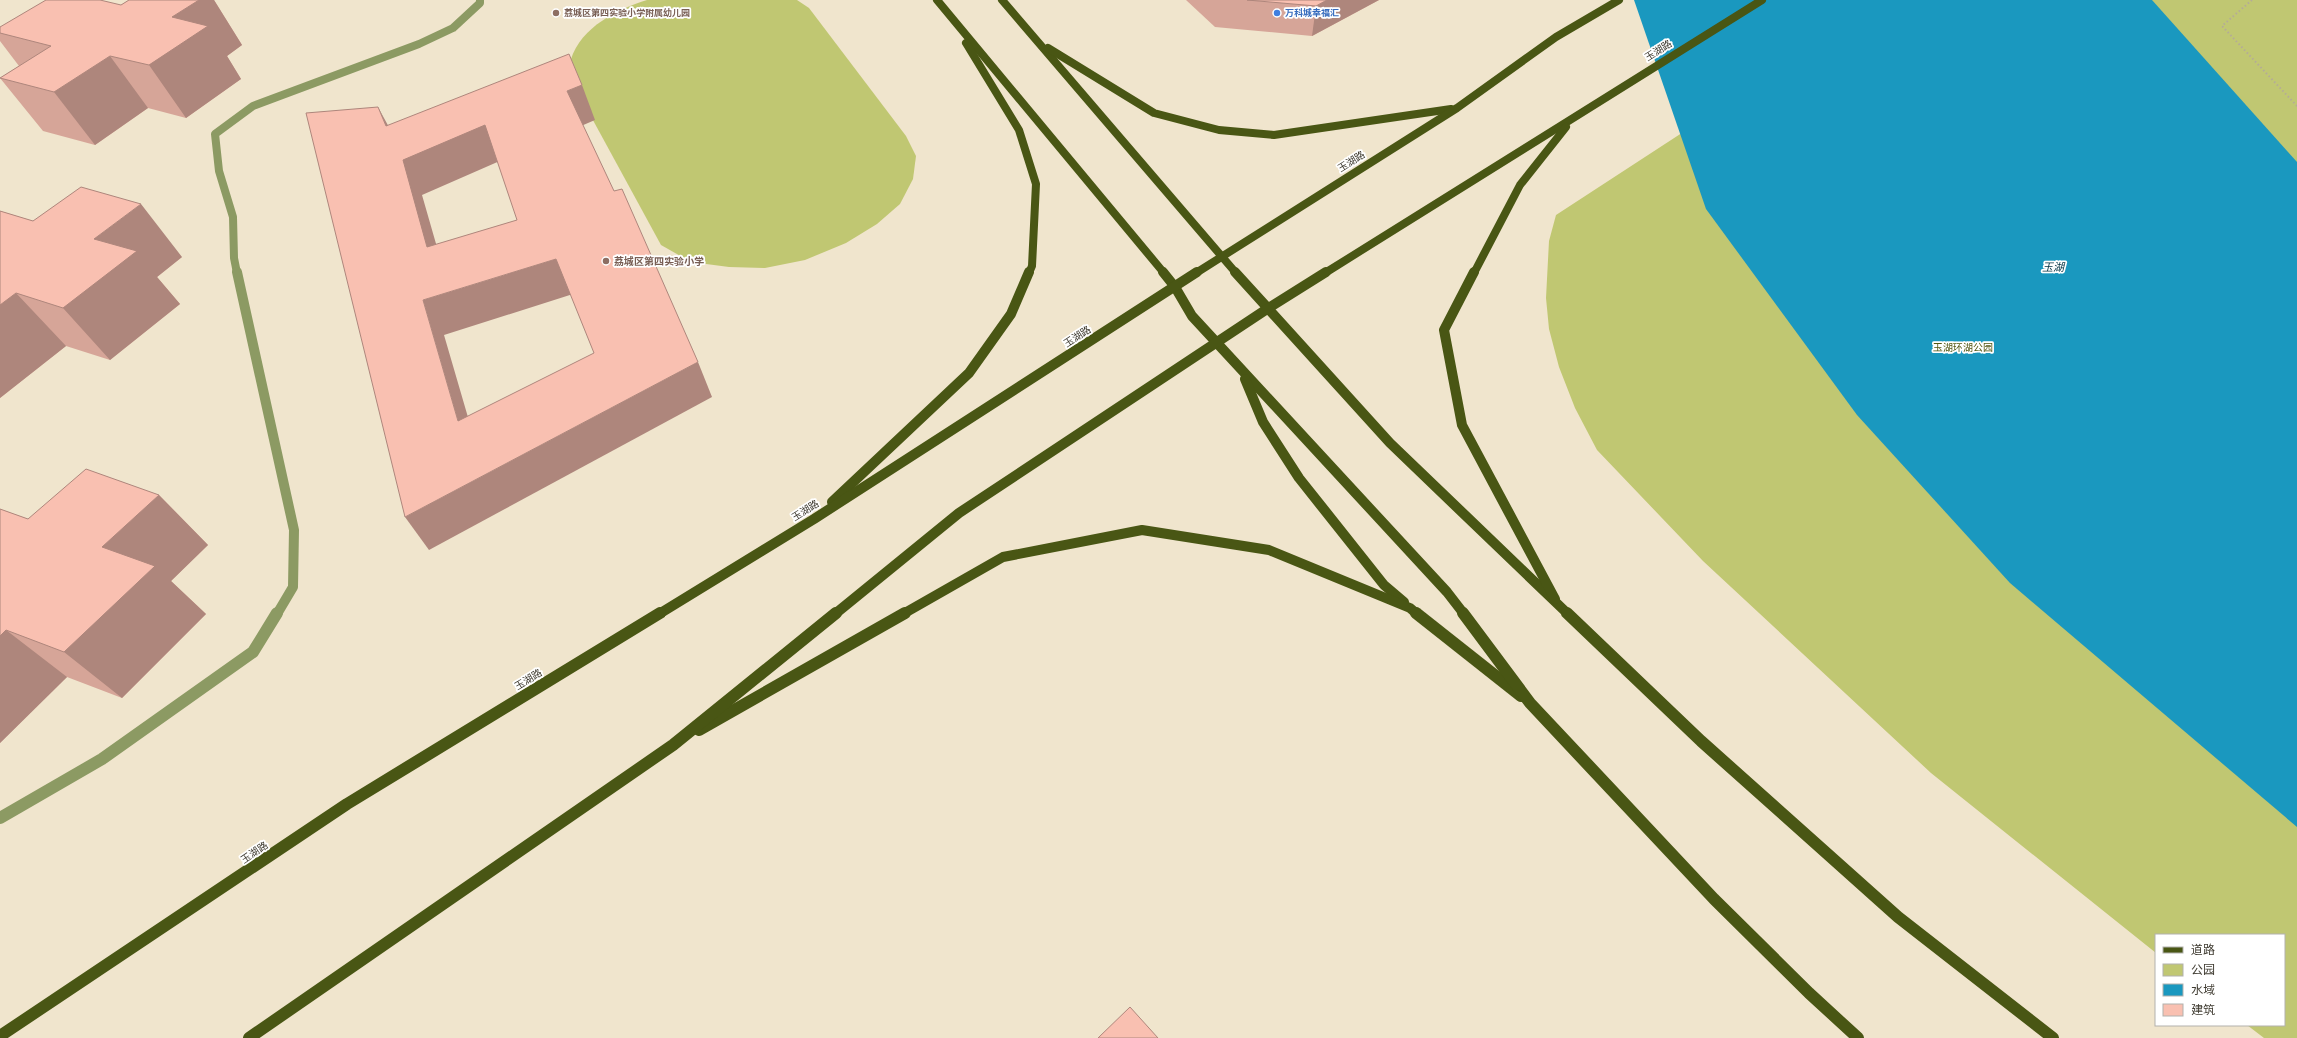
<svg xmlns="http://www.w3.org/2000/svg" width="2297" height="1038" font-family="'Open Sans','Noto Sans SC',sans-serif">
	<rect width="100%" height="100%" fill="#f0e5cd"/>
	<g fill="#c0c772">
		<path d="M647,0H797L809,8L906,136L916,156L913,179L900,204L877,224L846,243L805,260L765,268L729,267L691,262L661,245L570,78C570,72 570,65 571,59C581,27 618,9 647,0Z"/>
		<path d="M1886,0H2297V1038H2264L2247,1025H2284V935H2156V953L1931,773L1703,561L1597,450L1575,408L1559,367L1549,329L1546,298L1549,241L1556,215Z"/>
	</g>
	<path fill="#1a98bf" d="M1634,0H2152L2297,162V827L2010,583L1857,415L1706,209Z"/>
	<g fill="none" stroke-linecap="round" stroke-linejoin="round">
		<path stroke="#b4ab98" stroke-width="2" stroke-dasharray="1.5 2.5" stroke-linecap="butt" d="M2252,0L2222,26L2297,106"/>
		<path stroke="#8c9a63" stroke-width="8" d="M237,273L234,258L233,217L219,171L215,134L253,106L419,44L453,28L480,3V0"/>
		<path stroke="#8c9a63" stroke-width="10" d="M237,272L294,530L293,587L277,614"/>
		<path stroke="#8c9a63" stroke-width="12" d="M0,818L102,759L253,652L277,613"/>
		<g stroke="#495614" stroke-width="8">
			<path d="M937,0L1164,273"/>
			<path d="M1002,0L1236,273"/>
			<path d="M966,43L1019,130L1036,184L1032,266L1029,273"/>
			<path d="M1048,48L1154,113L1219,130L1274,135L1451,109"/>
			<path d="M1196,273L1457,108L1556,37L1619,0"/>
			<path d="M1325,273L1762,0"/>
			<path d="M1474,273L1520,185L1566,127"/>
		</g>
		<g stroke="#495614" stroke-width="10">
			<path d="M1163,272L1175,287L1192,316L1447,592L1464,614"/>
			<path d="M1235,272L1390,443L1568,614"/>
			<path d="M1474,272L1444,330L1462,425L1555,599"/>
			<path d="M1245,379L1263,422L1299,478L1384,585L1404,602"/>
			<path d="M832,502L969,373L1011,314L1029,272"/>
			<path d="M659,614L814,519L1197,272"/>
			<path d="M835,614L959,513L1267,309L1326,272"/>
			<path d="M903,614L1003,557L1142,530L1269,550L1410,608L1417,614"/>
		</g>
		<g stroke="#495614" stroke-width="12">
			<path d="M1416,613L1521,696"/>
			<path d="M1463,613L1530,703L1714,899L1809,993L1858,1038"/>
			<path d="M1567,613L1701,741L1898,917L2053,1038"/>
			<path d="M699,730L905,613"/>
			<path d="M0,1036L347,804L660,613"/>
			<path d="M249,1038L673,745L836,613"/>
		</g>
	</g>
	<g fill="#d6a598">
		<path d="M129,0H214L242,45L227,56L241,79L186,118L148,108L95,145L43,131L0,78L19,66L0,41V27L121,5Z"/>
		<path d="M1186,0H1379L1312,36L1215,27Z"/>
		<path d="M0,211L33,221L182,257L157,277L180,304L110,360L66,346L0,398Z"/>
		<path d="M159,495L208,545L171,581L206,614L122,698L67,677L0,743V509L28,519Z"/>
	</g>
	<g fill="#ae867c">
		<path d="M199,0H214L242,45L227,56L241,79L186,118L149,65L172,17Z"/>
		<path d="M1327,0H1379L1312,36L1316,6Z"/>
		<path d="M110,56L148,108L95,145L54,92Z"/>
		<path d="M582,85L595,120L581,126L567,91Z"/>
		<path d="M378,107L397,142L485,125L502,160L422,195L447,282L427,247L386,126Z"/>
		<path d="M141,204L182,257L157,277L180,304L110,360L63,308L94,239Z"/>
		<path d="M556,259L573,294L444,335L479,455L458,421L423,300Z"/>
		<path d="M16,293L66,346L0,398V305Z"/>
		<path d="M698,362L712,397L429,550L405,517Z"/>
		<path d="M159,495L208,545L171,581L206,614L122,698L64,652L102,547Z"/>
		<path d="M6,630L67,677L0,743V636Z"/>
	</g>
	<g fill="#f9c0b1" stroke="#ae867c" fill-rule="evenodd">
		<path d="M46,0H100L121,5L129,0H199L172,17L208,26L149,65L110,56L54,92L0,78L51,46L0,33V27Z"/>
		<path d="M1247,0H1327L1316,6Z"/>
		<path d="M569,54L582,85L567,91L614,191L622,189L698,362L405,517L306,113L378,107L386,126ZM485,125L517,220L427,247L403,160ZM556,259L594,353L458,421L423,300Z"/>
		<path d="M81,187L141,204L94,239L137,251L63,308L16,293L0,305V211L33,221Z"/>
		<path d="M86,469L159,495L102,547L155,566L64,652L6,630L0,636V509L28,519Z"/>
		<path d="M1130,1007L1158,1038H1098Z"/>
	</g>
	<g fill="#8d6e63" stroke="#fff" stroke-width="1.5">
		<circle cx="556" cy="13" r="4"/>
		<circle cx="606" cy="261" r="4"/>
	</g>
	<circle fill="#3f7fe0" stroke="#fff" stroke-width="1.5" cx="1277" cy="13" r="4"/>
	<g text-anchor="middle" stroke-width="3.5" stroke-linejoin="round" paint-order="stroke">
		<g font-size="9" font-weight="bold" fill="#785e54" stroke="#fff" text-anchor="start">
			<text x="564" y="16">荔城区第四实验小学附属幼儿园</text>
		</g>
		<g font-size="9" font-weight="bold" fill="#366cbe" stroke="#fff" text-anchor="start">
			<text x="1285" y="16">万科城幸福汇</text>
		</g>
		<g font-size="10" fill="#3f3b31" stroke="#fff">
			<text transform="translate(1658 50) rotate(-32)" y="4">玉湖路</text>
			<text transform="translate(1351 161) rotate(-32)" y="4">玉湖路</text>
			<text transform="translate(1077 336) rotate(-33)" y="4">玉湖路</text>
			<text transform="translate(805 510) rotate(-32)" y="4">玉湖路</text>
			<text transform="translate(528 679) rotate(-31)" y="4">玉湖路</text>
			<text transform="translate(254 852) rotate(-34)" y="4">玉湖路</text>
		</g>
		<g font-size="10" font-weight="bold" fill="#785e54" stroke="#fff" text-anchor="start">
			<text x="614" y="265">荔城区第四实验小学</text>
		</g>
		<g font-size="10" fill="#525612" stroke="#fff">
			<text x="1963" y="351">玉湖环湖公园</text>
		</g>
		<g font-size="11" font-style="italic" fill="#003243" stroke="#fff">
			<text x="2053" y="271">玉湖</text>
		</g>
	</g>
	<rect x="2155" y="934" width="130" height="92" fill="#ffffff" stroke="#b2b1ad"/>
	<rect x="2163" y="947" width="20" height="6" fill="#495614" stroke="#b2b1ad"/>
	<text x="2191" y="954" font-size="12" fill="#3f3b31">道路</text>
	<rect x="2163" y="964" width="20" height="12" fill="#c0c772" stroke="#b2b1ad"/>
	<text x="2191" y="974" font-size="12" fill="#3f3b31">公园</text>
	<rect x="2163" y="984" width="20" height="12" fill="#1a98bf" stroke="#b2b1ad"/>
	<text x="2191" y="994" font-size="12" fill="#3f3b31">水域</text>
	<rect x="2163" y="1004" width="20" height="12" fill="#f9c0b1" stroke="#b2b1ad"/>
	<text x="2191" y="1014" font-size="12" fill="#3f3b31">建筑</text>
</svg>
